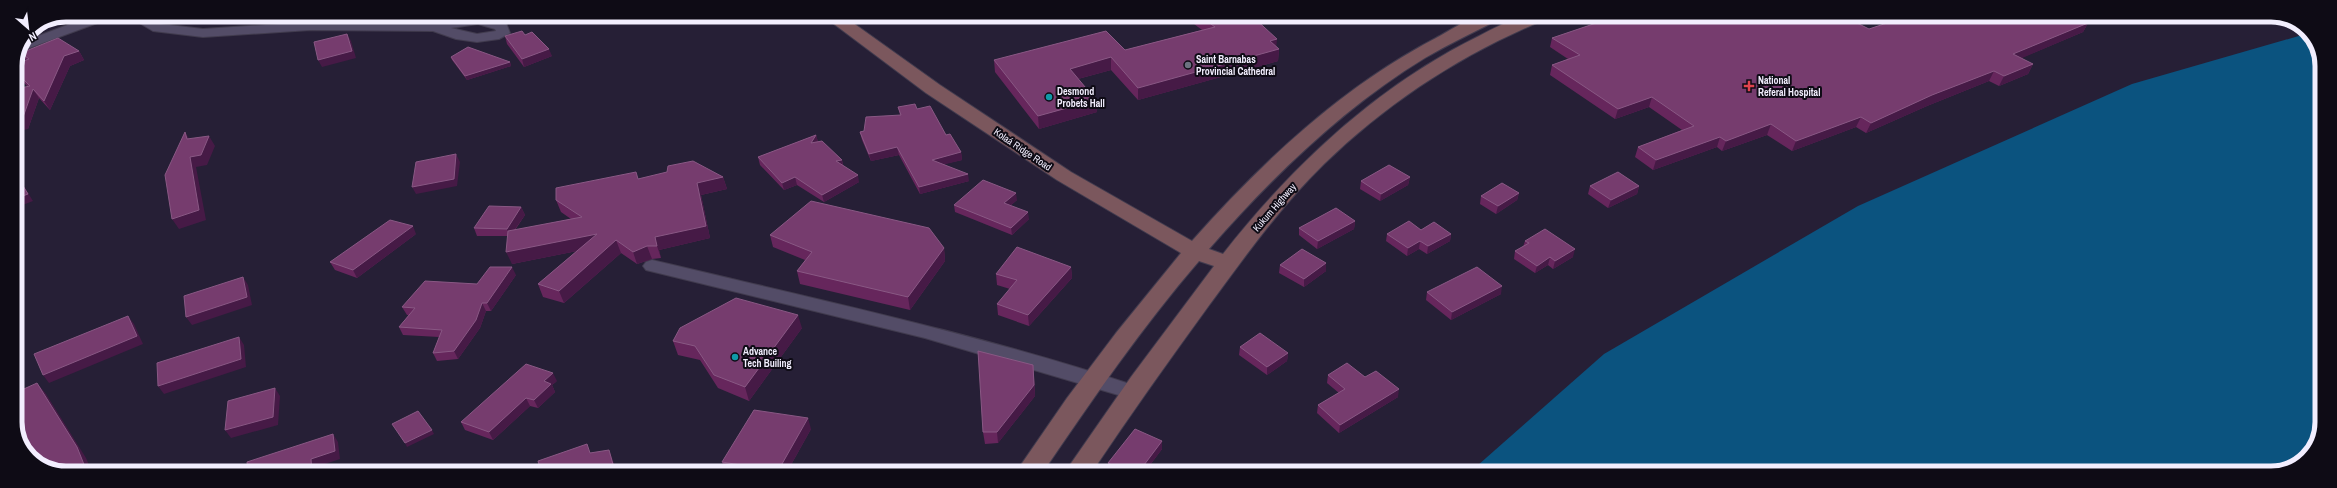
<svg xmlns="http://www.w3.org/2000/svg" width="2337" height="488" font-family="'Archivo Narrow',sans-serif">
	<rect width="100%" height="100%" fill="#261f36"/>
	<path fill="#0b537f" d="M2309,33L2322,63L2321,431L2304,460L2271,473H1469L1604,354L1858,206L2132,84Z"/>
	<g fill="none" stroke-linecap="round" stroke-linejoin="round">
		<g stroke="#413b4e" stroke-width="2">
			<g id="street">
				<path d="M94,15H113L111,18L21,51L25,41Z"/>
				<path d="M126,15H143L161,24L203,29L310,22L435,23L478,16L506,23L510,33L499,39L477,42L456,39L433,31L310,30L203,37L153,31ZM478,24L495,29L496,31L477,34L451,28Z"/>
				<path d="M652,260C815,299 980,334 1139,387L1142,392L1139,397L1132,399L925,338L646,270L643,266L646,262Z"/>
			</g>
		</g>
		<g stroke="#413b4e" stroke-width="2">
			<path id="secondary" d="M822,15H842L940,85L1071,172L1192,241C1262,162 1342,87 1436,38C1449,31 1465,20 1479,16C1485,14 1494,16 1500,16L1498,20C1474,32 1449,44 1425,58C1343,108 1272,177 1209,249L1223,254C1293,165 1377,86 1479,36C1500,25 1522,13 1547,16L1544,20C1462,54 1388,102 1324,164C1281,206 1246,255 1210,304C1170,359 1130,415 1092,472H1065L1131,377L1214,266L1199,261C1142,327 1092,400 1043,472H1016L1067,398L1116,333L1181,253L1057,180L926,93Z"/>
		</g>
		<use href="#street" fill="#534c67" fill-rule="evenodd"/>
		<use href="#secondary" fill="#7b575d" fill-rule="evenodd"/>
	</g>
	<g fill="#66265c">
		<path d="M1182,15L1252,16L1276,47L1279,49L1278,61L1138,100L1111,70L1078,79L1096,100L1097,112L1039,129L995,72L994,60L1125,50L1202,30Z"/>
		<path d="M1904,16H2106L2088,23L2083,32L2021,58L2033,64L2028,74L1999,86L1989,81L1927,106L1866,133L1856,127L1792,151L1767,135L1722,151L1717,147L1653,170L1635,157L1638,147L1682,130L1649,107L1615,119L1550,75L1552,65L1568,59L1550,47L1552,38L1869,29L1905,17Z"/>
		<path d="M525,35L552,56L524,67L507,44L505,36Z"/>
		<path d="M79,51L84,60L70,66L50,110L39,98L28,129L27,86L15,73V66L26,60L21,53Z"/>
		<path d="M451,57L510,62L511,66L467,80L452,60Z"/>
		<path d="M898,107L917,109L946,135L961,152L962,160L944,164L969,181L920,194L899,155L871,161L862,140L860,132L864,131L900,115Z"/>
		<path d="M816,135L818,142L842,160L843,165L859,182L824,202L797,185L784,190L760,165L758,157Z"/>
		<path d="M723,177L727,189L701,195L710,238L659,250L661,258L652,259L637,264L621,253L564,303L543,297L538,284L577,251L512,264L508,236H477L474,228L521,207L525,215L515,230L571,219L561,212L556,200L638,179Z"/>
		<path d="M1410,177L1408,185L1380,201L1360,189L1361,181Z"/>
		<path d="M1590,186H1639L1637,194L1608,208L1588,194Z"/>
		<path d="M1519,193L1517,200L1496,214L1480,204L1481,196Z"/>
		<path d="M1017,200L1010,206L1029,219L1012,235L955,212L954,205Z"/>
		<path d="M1355,221L1354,229L1317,249L1299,235V228Z"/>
		<path d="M1421,230L1451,234L1450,241L1427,254L1419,249L1407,256L1386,241L1387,234Z"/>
		<path d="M416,234L357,278L335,270L330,262Z"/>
		<path d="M770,235L944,248L945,261L910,310L800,284L797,271L805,260L773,247Z"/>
		<path d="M1525,241L1573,257L1553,269L1548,265L1535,273L1514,259L1515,251L1523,247Z"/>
		<path d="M1326,263V271L1304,287L1279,273L1280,265Z"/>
		<path d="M1071,267L1072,278L1029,326L998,315L997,304L1010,289L997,285L996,274Z"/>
		<path d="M516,275L491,311H486L480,328L458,359L437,361L433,353L439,337L403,335L399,327L409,315H407L402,307L477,284Z"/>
		<path d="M1427,292L1501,294L1451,320L1426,300Z"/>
		<path d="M802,328L749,401L718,388L700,360L678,355L673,341Z"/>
		<path d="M1240,347L1288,353L1287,361L1267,375L1239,355Z"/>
		<path d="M1328,375L1365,377L1398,397L1339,433L1317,413L1318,405L1339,393L1327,383Z"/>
		<path d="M1034,376L1035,396L998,443L985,444L983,432Z"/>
		<path d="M557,381L552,385L555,392L538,408L530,406L493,440L465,430L461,422Z"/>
		<path d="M811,429L787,472H726L722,462Z"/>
		<path d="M1162,441V449L1144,473L1112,472L1108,471V463Z"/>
	</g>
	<g fill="#461a46">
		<path d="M2086,16H2106L2088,23L2083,32L2008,64L2013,54L2079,18Z"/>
		<path d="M347,34L351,41L356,58L322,67L318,60Z"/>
		<path d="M1277,39L1276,50L1279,49L1278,61L1138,100V88L1270,41Z"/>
		<path d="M549,49L552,56L524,67L522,59Z"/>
		<path d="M79,51L84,60L70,66L50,110L44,101L64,56Z"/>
		<path d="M1111,57V70L1070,81V69Z"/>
		<path d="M510,62L511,66L467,80L465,76Z"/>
		<path d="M2033,64L2028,74L1999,86L2004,76Z"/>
		<path d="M1994,71L1989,81L1927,106L1866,133L1871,123L1932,95Z"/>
		<path d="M33,89L39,98L28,129L15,132V121Z"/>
		<path d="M1652,97L1649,107L1615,119L1618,109Z"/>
		<path d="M1096,100L1097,112L1039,129L1038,116Z"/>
		<path d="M1861,117L1856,127L1792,151L1796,141Z"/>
		<path d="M1771,124L1767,135L1722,151L1726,141Z"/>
		<path d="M185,132L191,142L187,139Z"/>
		<path d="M816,135L818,142L811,143Z"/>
		<path d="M209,136L215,146L207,165L196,167L206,220L179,229L172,219L190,157Z"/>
		<path d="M1720,137L1717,147L1653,170L1656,160Z"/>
		<path d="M897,147L899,155L871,161L869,154Z"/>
		<path d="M961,152L962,160L934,167L932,160Z"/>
		<path d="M456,154L460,162L457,186L416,194L412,187Z"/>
		<path d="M842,160L843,168L836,161Z"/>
		<path d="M15,172L33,201L15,208Z"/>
		<path d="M968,174L969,181L920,194L919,187Z"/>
		<path d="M858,175L859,182L824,202L822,195Z"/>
		<path d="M723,177L727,189L701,195L710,238L659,250L661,258L657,246L655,237L697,183Z"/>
		<path d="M795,177L797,185L784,190L782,183Z"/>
		<path d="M1410,177L1408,185L1380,201L1381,194Z"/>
		<path d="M1639,186L1637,194L1608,208L1611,200Z"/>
		<path d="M1016,193L1017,200L1005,210L1004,203Z"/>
		<path d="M1519,193L1517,200L1496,214L1498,206Z"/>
		<path d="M521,207L525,215L510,236L507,229Z"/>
		<path d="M1028,212L1029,219L1012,235L1011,228Z"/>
		<path d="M1355,221L1354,229L1317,249L1318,241Z"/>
		<path d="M413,226L416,234L357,278L353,270Z"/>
		<path d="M597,234L602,246L512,264L506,252Z"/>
		<path d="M1451,234L1450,241L1427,254L1428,246Z"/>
		<path d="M616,240L621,253L564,303L559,291Z"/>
		<path d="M1420,241L1419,249L1407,256L1408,248Z"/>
		<path d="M647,246L652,259L637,264L633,252Z"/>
		<path d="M944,248L945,261L910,310L908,297Z"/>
		<path d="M1575,249L1573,257L1553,269L1555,261Z"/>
		<path d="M1550,257L1548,265L1535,273L1537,266Z"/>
		<path d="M1326,263V271L1304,287V279Z"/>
		<path d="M512,267L516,275L491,311L487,303Z"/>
		<path d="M1071,267L1072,278L1029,326L1028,315Z"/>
		<path d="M243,277L248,285L252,305L192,325L186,317Z"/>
		<path d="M1502,286L1501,294L1451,320L1452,312Z"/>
		<path d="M482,303L486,311L480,328L458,359L454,351Z"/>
		<path d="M798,315L802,328L749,401L745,387Z"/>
		<path d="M128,316L134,324L143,344L49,383L43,375Z"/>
		<path d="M239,337L244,345L246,367L164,394L158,386Z"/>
		<path d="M1288,353L1287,361L1267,375V367Z"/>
		<path d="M1033,365L1035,396L998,443L997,432Z"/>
		<path d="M553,373L557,381L552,385L555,392L538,408L534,400L544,381Z"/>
		<path d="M37,383L46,394L86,458L92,472H87Z"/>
		<path d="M275,388L280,396L278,425L231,438L225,430Z"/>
		<path d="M1399,389L1398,397L1339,433L1340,425Z"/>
		<path d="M526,398L530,406L493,440L489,432Z"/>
		<path d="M808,418L811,429L787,472H779L778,471Z"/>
		<path d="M432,430L434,434L407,447L405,443Z"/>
		<path d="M333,434L338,442L340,459L316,467V472H312L311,459Z"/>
		<path d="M1162,441V449L1144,473H1138Z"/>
		<path d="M609,450L612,458L617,472H604Z"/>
	</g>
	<g fill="#763c6e" stroke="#895884">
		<path d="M1199,15L1252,16L1277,39L1270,41L1279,49L1138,88L1111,57L1070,69L1096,100L1038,116L994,60L1106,31L1125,50L1215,27Z"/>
		<path d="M1617,16H1710L1714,18L1720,16H1843L1869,29L1908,16H2086L2079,18L2088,23L2013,54L2033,64L2004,76L1994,71L1932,95L1871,123L1861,117L1796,141L1771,124L1726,141L1720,137L1656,160L1638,147L1694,126L1652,97L1618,109L1552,65L1580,55L1552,38Z"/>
		<path d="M522,31L525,35L532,32L549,49L522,59L505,36Z"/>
		<path d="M347,34L352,51L318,60L314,42Z"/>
		<path d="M58,38L79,51L64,56L44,101L33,89L22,120L15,121V89L30,86L15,71V66L16,64L29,59L21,53Z"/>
		<path d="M468,47L510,62L465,76L451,57Z"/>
		<path d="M915,104L917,109L930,106L946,135L950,134L961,152L932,160L968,174L919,187L897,147L869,154L860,132L864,131L866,117L901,115L898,107Z"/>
		<path d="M185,132L187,139L209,136L201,155L190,157L199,210L172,219L165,175Z"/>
		<path d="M816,135L811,143L822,141L842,160L836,161L858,175L822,195L795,177L782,183L758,157Z"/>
		<path d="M456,154L454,179L412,187L416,162Z"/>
		<path d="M693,161L723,177L697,183L706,226L655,237L657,246H647L633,252L616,240L559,291L538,284L597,234L506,252L508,231L582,217L556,200V188L636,172L638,179L667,172L668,166Z"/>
		<path d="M1389,165L1410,177L1381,194L1361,181Z"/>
		<path d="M1618,172L1639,186L1611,200L1590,186Z"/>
		<path d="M15,173L28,194L15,199Z"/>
		<path d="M983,180L1016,193L1004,203L1028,212L1011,228L954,205Z"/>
		<path d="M1502,183L1519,193L1498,206L1481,196Z"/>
		<path d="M811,201L929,228L944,248L908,297L797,271L812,252L770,235Z"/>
		<path d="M489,206L521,207L507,229L474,228Z"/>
		<path d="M1336,208L1355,221L1318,241L1299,228Z"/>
		<path d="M390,220L413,226L353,270L330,262Z"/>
		<path d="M1409,221L1421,230L1434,222L1451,234L1428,246L1420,241L1408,248L1387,234Z"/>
		<path d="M1545,229L1575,249L1555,261L1550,257L1537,266L1515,251L1529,243L1525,241Z"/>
		<path d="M1017,247L1071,267L1028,315L997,304L1017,280L996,274Z"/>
		<path d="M1302,249L1326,263L1304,279L1280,265Z"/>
		<path d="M490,267H512L487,303H482L476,320L454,351L433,353L442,330L399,327L415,308L402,307L425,281L477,284Z"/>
		<path d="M1477,267L1502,286L1452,312L1427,292Z"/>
		<path d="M243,277L247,297L186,317L184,296Z"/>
		<path d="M736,298L798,315L745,387L714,375L695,346L673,341L680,328Z"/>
		<path d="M128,316L137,336L43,375L34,354Z"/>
		<path d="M1260,333L1288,353L1267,367L1240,347Z"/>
		<path d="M239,337L241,359L158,386L157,363Z"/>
		<path d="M978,351L1033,365L1034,385L997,432H983Z"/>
		<path d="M1347,363L1365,377L1376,371L1399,389L1340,425L1318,405L1345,389L1328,375Z"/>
		<path d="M526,364L553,373L544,381L551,384L534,400L526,398L489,432L461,422Z"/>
		<path d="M37,383L77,447L87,472H57L28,456L15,428V393Z"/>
		<path d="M275,388L273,417L225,430L228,401Z"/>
		<path d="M754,410L808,418L778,471L722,462Z"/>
		<path d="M418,411L432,430L405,443L392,424Z"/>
		<path d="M1135,429L1162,441L1138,473H1129L1108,463Z"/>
		<path d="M333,434L335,451L311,459L312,472H248L247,462Z"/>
		<path d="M587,444L590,453L609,450L614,468L604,472H541L538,461Z"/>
	</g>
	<circle fill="#6b7280" stroke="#0e0b15" stroke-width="1.5" cx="1188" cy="65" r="4"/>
	<path fill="#e0444e" stroke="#0e0b15" stroke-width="1.5" d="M1747 80h4v4h4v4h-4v4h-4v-4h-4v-4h4z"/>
	<g fill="#0f9aa8" stroke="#0e0b15" stroke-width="1.5">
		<circle cx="1049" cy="97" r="4"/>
		<circle cx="735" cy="357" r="4"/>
	</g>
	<g text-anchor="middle" stroke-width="4" stroke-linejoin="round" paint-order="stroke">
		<g font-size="10" font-weight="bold" fill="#f2eefe" stroke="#0e0b15" text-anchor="start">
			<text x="1196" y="63">Saint Barnabas<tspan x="1196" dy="12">Provincial Cathedral</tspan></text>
			<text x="1758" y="84">National<tspan x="1758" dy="12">Referal Hospital</tspan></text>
			<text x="1057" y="95">Desmond<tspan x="1057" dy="12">Probets Hall</tspan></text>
			<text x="743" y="355">Advance<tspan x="743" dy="12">Tech Builing</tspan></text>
		</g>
		<g font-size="10" fill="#f2eefe" stroke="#0e0b15">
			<text transform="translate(1023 149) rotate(34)" y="4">Kolaá Ridge Road</text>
			<text transform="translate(1274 207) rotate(-49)" y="4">Kukum Highway</text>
		</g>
	</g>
	<path d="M0 0H2337V488H0ZM66 22H2271A44 44 0 0 1 2315 66V422A44 44 0 0 1 2271 466H66A44 44 0 0 1 22 422V66A44 44 0 0 1 66 22Z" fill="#0e0b15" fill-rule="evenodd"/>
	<path fill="none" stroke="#f2eefe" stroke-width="5" d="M66 22H2271A44 44 0 0 1 2315 66V422A44 44 0 0 1 2271 466H66A44 44 0 0 1 22 422V66A44 44 0 0 1 66 22Z"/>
	<g transform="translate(28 28) rotate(152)" stroke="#0e0b15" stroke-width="3" paint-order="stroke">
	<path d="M0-3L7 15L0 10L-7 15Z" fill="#f2eefe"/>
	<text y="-6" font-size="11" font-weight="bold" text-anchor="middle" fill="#f2eefe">N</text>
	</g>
</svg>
